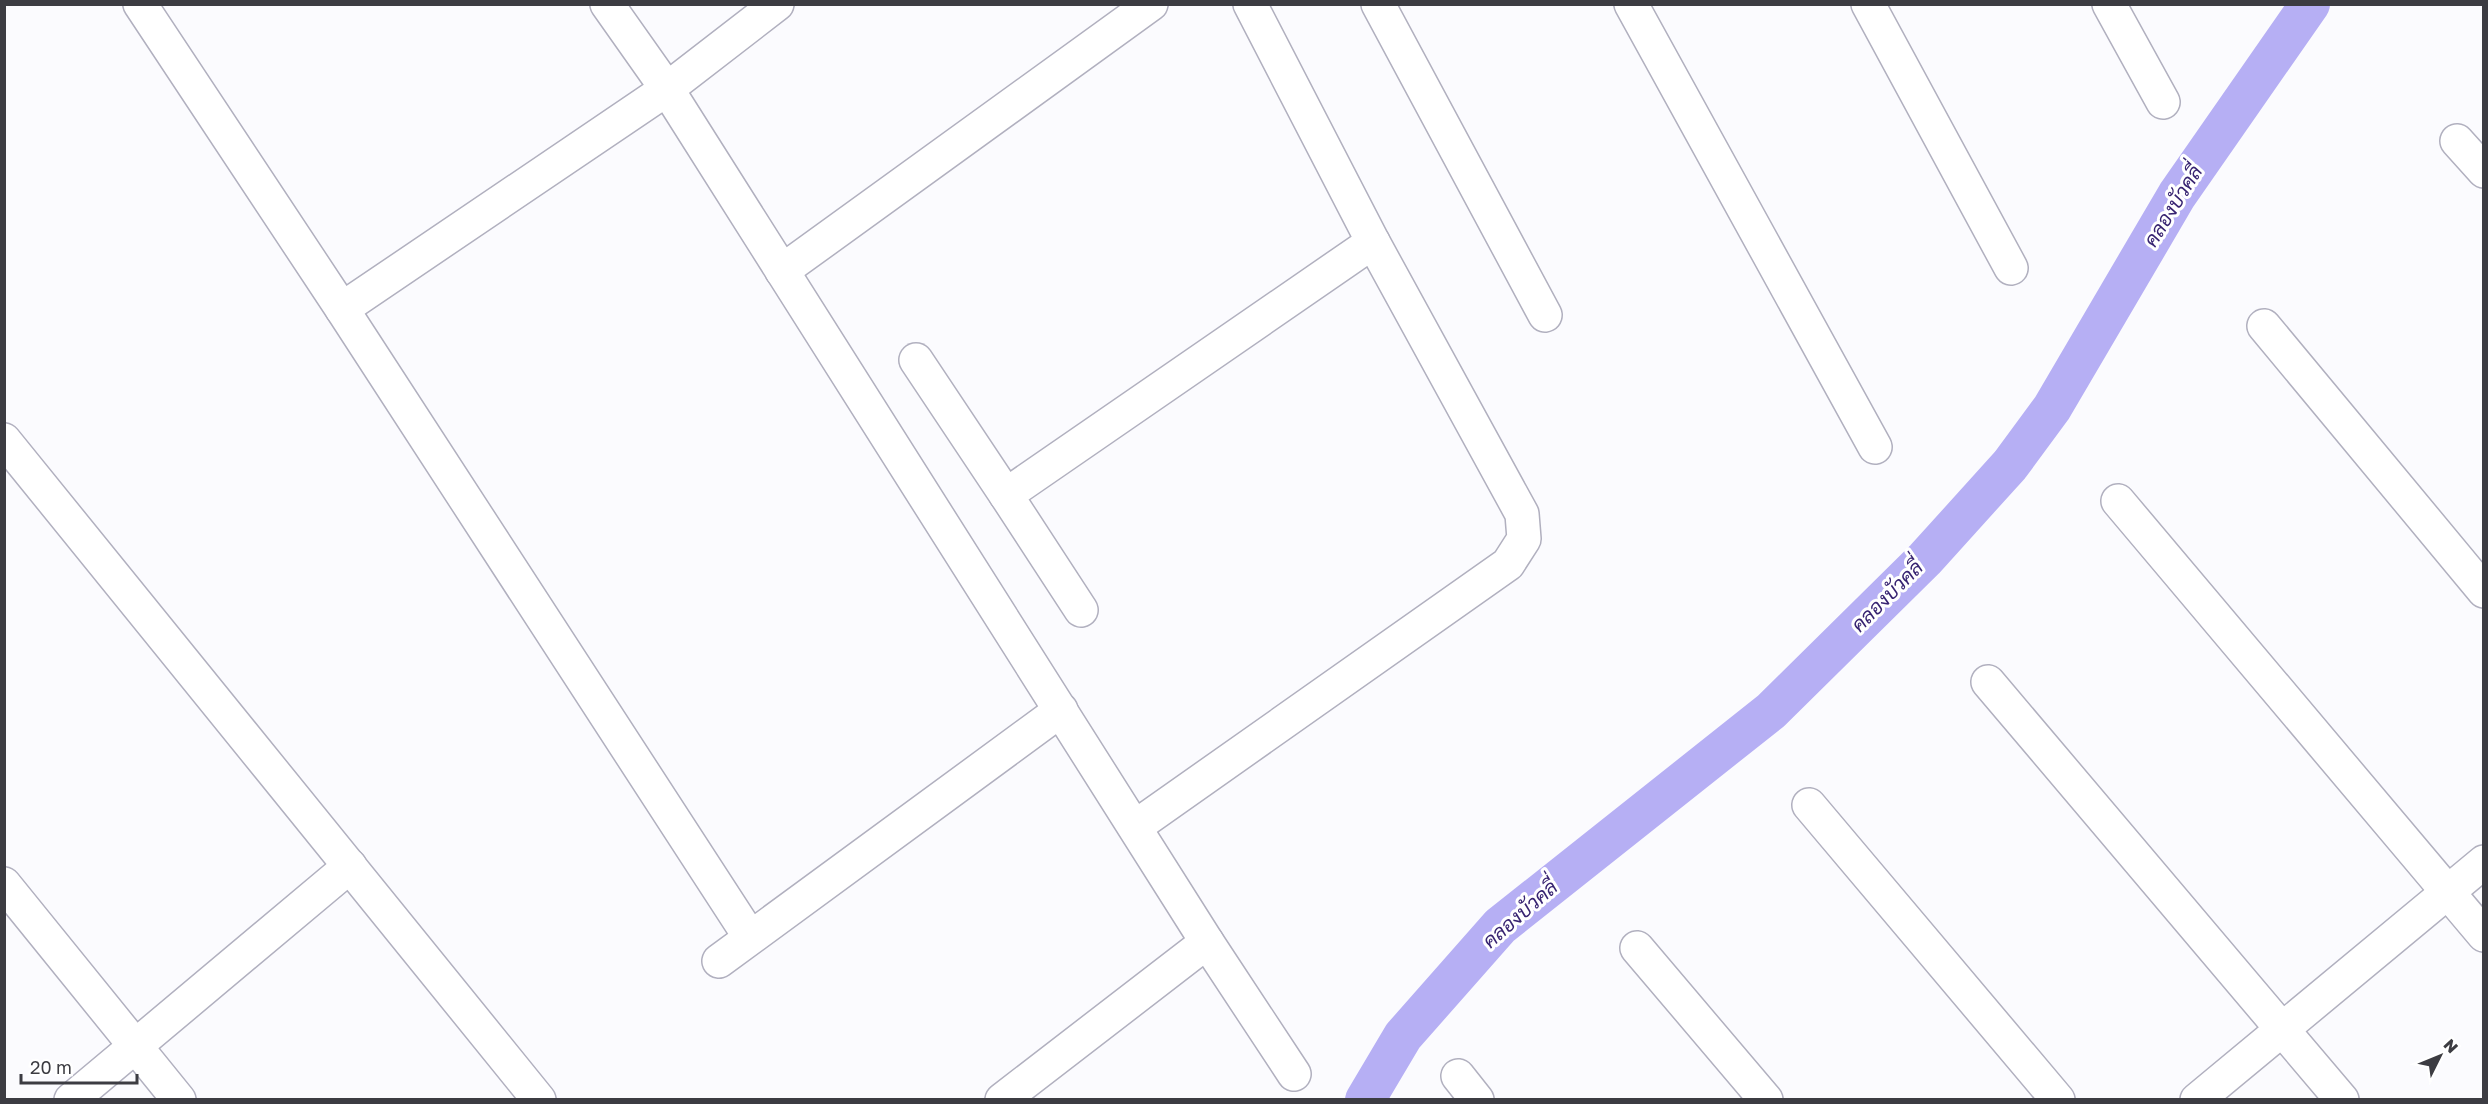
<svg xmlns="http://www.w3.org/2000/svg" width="2488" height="1104" font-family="'Golos Text',Sarabun,sans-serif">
	<rect width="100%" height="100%" fill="#fbfbfe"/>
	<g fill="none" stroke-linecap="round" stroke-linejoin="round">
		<path stroke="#b6aff4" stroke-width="40" d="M1365,1100L1403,1036L1500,926L1771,711L1925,559L2010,465L2052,408L2177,195L2310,4"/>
		<g stroke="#b1b0bf" stroke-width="36">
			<g id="street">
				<path d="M140,4L342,309L750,937"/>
				<path d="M607,4L667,89L1207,942L1294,1074"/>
				<path d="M1250,4L1373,242"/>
				<path d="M1378,4L1545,315"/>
				<path d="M1631,4L1875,447"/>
				<path d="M1868,4L2011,268"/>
				<path d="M2109,4L2163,102"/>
				<path d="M2457,141L2484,171"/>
				<path d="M782,271L1151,4"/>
				<path d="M342,309L667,89L777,4"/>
				<path d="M2264,326L2484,591"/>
				<path d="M916,360L1006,495"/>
				<path d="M4,440L539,1100"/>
				<path d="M2118,501L2484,935"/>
				<path d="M1081,610L1006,495L1373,242L1522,514L1524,539L1508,564L1135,827"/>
				<path d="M1988,682L2342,1100"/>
				<path d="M1809,805L2058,1100"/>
				<path d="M4,884L179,1100"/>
				<path d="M1637,948L1766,1100"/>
				<path d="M719,961L1061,710"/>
				<path d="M1458,1076L1477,1100"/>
				<path d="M71,1100L350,866"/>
				<path d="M1002,1100L1207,942"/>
				<path d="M2197,1100L2484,862"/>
			</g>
		</g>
		<use href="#street" stroke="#fff" stroke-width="33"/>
	</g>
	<g text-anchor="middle" stroke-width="6" stroke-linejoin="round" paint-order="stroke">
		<g font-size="20" font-style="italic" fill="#372371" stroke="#fff">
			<text transform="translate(2173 206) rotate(-58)" y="7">คลองบัวคลี่</text>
			<text transform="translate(1887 596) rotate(-45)" y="7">คลองบัวคลี่</text>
			<text transform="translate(1520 914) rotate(-41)" y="7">คลองบัวคลี่</text>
		</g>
	</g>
	<rect width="2488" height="1104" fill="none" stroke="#3c3c42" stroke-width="12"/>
	<g transform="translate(2440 1056) rotate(47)" stroke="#ffffff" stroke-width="4.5" paint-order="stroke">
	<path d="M0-4.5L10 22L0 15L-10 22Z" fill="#3c3c42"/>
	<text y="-9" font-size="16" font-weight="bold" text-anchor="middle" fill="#3c3c42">N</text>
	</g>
	<path d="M21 1074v9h116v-9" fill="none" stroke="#3c3c42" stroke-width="3"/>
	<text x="30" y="1074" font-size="18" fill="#3c3c42" stroke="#ffffff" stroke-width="4.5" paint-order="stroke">20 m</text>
</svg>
